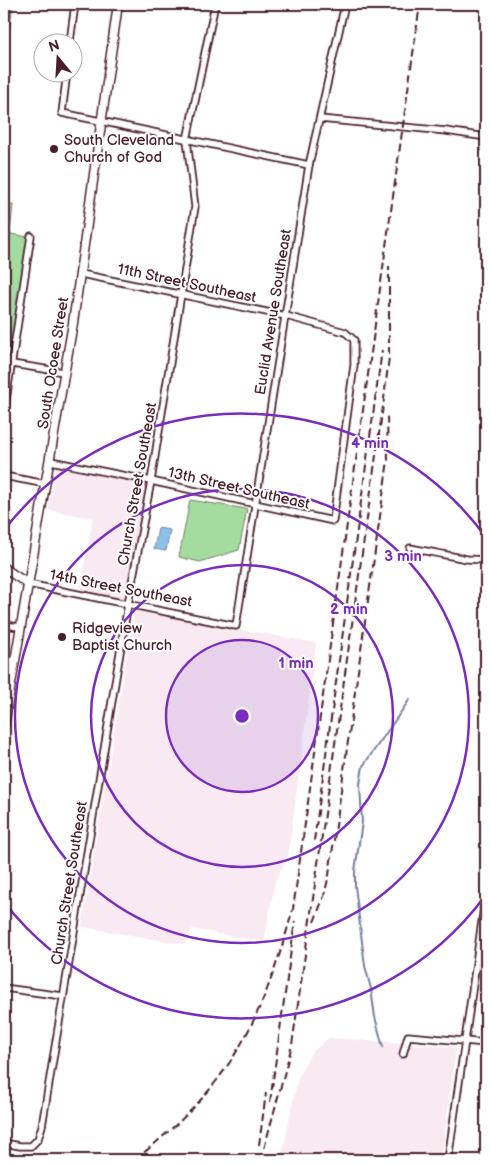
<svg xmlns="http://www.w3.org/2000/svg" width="490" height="1164" font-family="'Balsamiq Sans',sans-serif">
	<rect width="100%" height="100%" fill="#fff"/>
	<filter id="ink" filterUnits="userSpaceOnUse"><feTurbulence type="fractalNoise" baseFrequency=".02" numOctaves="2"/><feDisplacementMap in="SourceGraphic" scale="10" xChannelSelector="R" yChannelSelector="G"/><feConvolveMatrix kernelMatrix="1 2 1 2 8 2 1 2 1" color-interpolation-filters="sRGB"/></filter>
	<g filter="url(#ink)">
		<g fill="#f8e9f2">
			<path d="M56,465L147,481L125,599L80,591L93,518L48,510Z"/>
			<path d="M134,611L316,643L288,856L275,881L264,942L192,929L185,944L82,927Z"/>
			<path d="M329,1038L456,1047L441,1160H281L298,1077L311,1053Z"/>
		</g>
		<g fill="#a4db9f" stroke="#777d65">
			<path d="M4,4H13L4,67Z"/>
			<path d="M4,204L13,205L10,234L29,237L4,399Z"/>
			<path d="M190,500L247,509L239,550L200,562L179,557Z"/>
		</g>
		<path fill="#8cc1e9" stroke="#72809d" d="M158,528L170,530L166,551L154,549Z"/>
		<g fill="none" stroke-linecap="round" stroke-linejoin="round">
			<path stroke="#72809d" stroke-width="2" d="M383,1047L375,1017L371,989L365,966L355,886V871L362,822L360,784L363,766L410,699"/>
			<g stroke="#4a1f2b" stroke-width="9">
				<g id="street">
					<path d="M106,4L118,5"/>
					<path d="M70,42L75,4"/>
					<path d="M67,72L62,113L309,165"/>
					<path d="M320,119L446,131L486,137"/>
					<path d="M12,364L64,372"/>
					<path d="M4,413L31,236"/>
					<path d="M51,461L151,481L333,521L354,365V340L345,332L286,316L81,274"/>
					<path d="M4,476L46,484"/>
					<path d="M410,548L467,559L486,560"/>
					<path d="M28,584L236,626L309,165L345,4"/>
					<path d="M4,625L20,627"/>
					<path d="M4,988L63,996"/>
					<path d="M403,1054L408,1036L486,1043"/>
					<path d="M4,1143L20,1146H31L38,1139L42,1126L128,604L151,481L195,207L187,140L215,4"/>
					<path d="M448,1160L486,893"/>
				</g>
			</g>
			<g stroke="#4a1f2b" stroke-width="11">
				<g id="secondary">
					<path d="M4,568L28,584"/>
					<path d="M4,725L73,323L118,4"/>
				</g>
			</g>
			<use href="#street" stroke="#fff" stroke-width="5.5"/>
			<use href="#secondary" stroke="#fff" stroke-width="8"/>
			<g stroke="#4a1f2b" stroke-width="2" stroke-dasharray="8 4" stroke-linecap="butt">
				<path d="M314,841L382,350"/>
				<path d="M314,922L324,896L329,875L388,460L387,415"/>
				<path d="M270,1102L295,921"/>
				<path d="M259,1145L266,1093"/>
				<path d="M135,1160C164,1136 194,1111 217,1080C256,1030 276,970 293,909L420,4"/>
				<path d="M261,1160L292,1045L299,997L384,399L389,357V266"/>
			</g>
		</g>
	</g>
	<circle cx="242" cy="716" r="76" fill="#7b2cbf" fill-opacity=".12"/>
	<g fill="none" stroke="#7b2cbf" stroke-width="2.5">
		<circle cx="242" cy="716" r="76"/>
		<circle cx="242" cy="716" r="151"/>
		<circle cx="242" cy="716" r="227"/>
		<path d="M485 896A302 302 0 0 1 4 902M4 530A302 302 0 0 1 485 536"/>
	</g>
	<g fill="#4a1f2b" stroke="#fff" stroke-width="2">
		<circle cx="54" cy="149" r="5"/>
		<circle cx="62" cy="637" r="5"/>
	</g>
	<g text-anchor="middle" stroke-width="4" stroke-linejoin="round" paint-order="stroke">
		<g font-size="15" fill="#4a1f2b" stroke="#fff" text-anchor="start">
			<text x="64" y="145">South Cleveland<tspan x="64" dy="17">Church of God</tspan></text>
			<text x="72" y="633">Ridgeview<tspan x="72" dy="17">Baptist Church</tspan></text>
		</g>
		<g font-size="15" fill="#4a1f2b" stroke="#fff">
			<text transform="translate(187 283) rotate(12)" y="5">11th Street Southeast</text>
			<text transform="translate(273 312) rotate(-81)" y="5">Euclid Avenue Southeast</text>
			<text transform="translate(53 363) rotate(-81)" y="5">South Ocoee Street</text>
			<text transform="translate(137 484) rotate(-80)" y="5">Church Street Southeast</text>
			<text transform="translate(239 488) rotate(13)" y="5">13th Street Southeast</text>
			<text transform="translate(121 588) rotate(11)" y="5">14th Street Southeast</text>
			<text transform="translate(69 883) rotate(-81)" y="5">Church Street Southeast</text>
		</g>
	</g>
	<circle cx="242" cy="716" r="8" fill="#7b2cbf" stroke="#fff" stroke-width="2.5"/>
	<g font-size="15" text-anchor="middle" font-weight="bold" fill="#7b2cbf" stroke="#fff" stroke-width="4" stroke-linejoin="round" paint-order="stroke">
		<text x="370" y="448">4 min</text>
		<text x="403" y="561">3 min</text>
		<text x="349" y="614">2 min</text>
		<text x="296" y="668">1 min</text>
	</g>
	<rect width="490" height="1164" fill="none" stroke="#fff" stroke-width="20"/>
	<rect x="10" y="10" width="470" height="1144" fill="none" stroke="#4a1f2b" stroke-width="2" filter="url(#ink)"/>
	<g transform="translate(58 58) rotate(342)"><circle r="24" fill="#ffffff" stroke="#b7a5aa"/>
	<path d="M0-4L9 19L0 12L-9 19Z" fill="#4a1f2b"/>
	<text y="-8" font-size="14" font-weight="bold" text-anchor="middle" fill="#4a1f2b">N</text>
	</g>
</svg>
